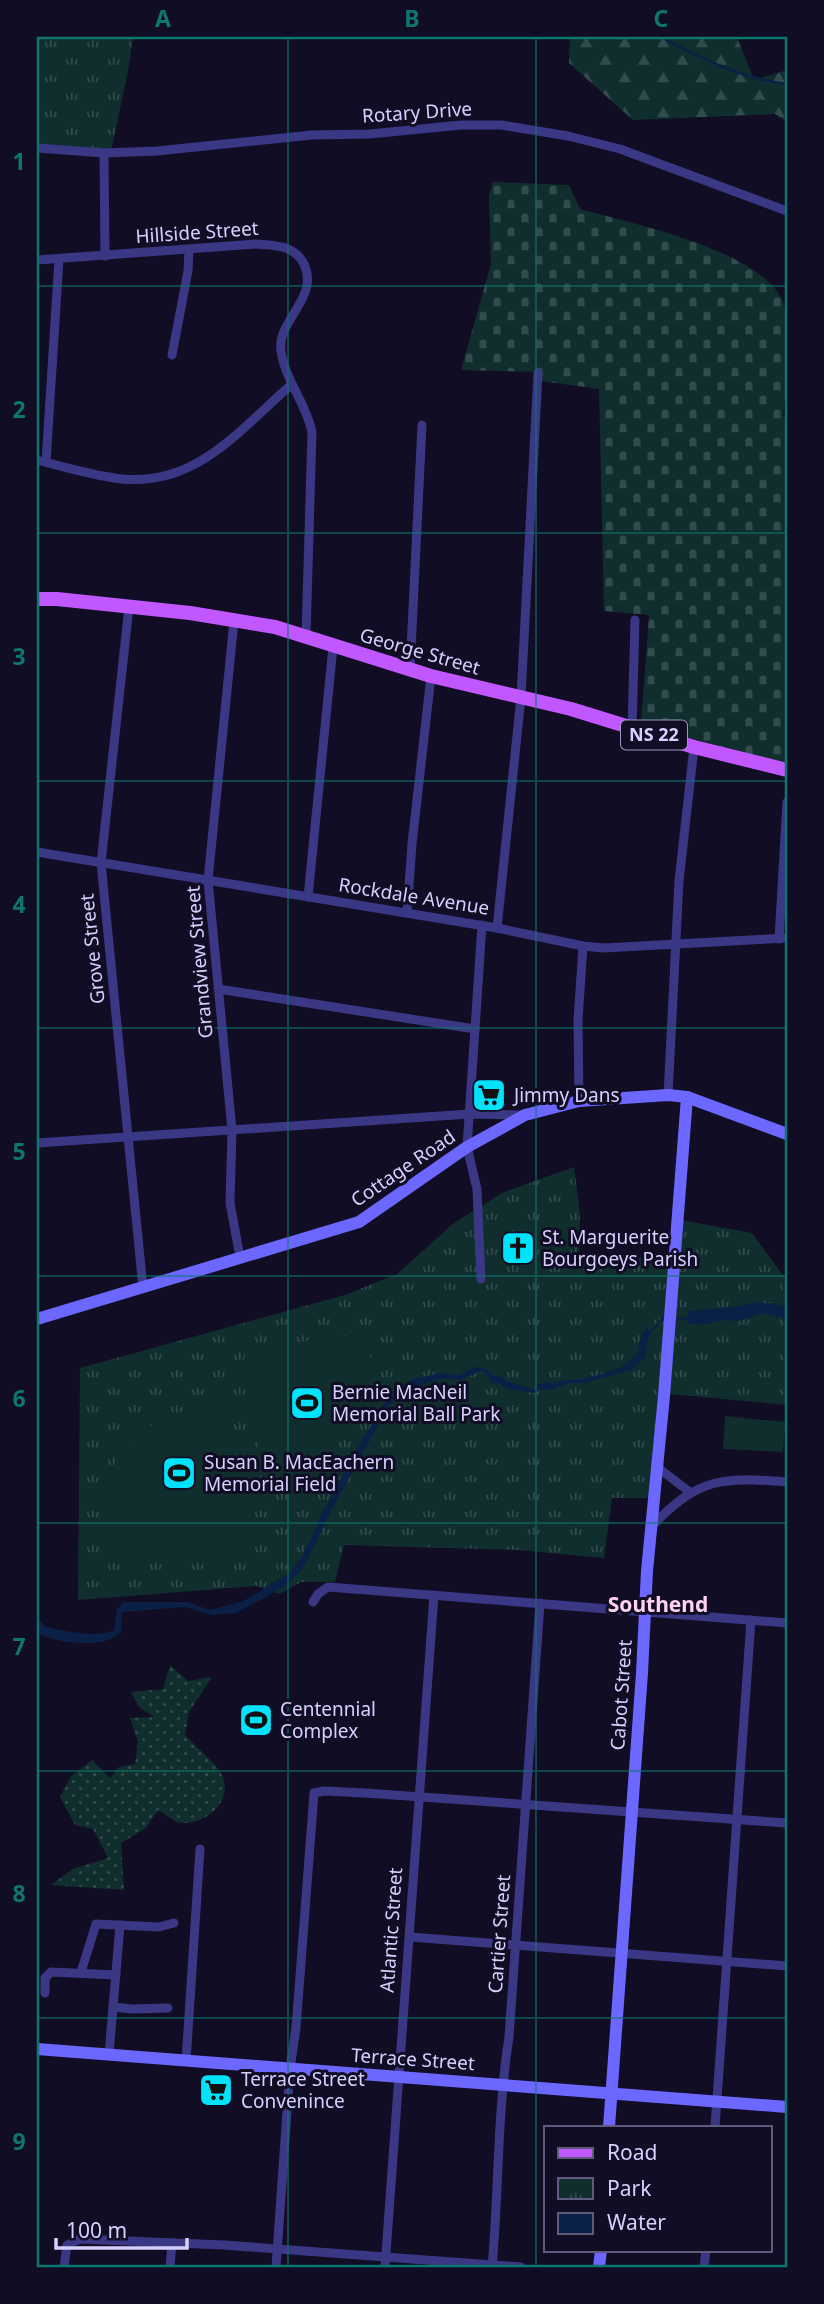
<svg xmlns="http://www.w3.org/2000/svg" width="824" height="2304" font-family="'Noto Sans',sans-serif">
	<defs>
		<pattern id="grass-dots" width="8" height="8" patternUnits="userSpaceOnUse" patternTransform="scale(1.75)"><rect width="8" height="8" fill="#102e2d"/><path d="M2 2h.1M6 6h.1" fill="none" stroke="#324b4c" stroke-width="1.8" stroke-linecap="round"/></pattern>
		<pattern id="forest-firs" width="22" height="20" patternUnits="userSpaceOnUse" patternTransform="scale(1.75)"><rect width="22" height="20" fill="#102e2d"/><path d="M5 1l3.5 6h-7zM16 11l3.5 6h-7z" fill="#324b4c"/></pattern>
		<pattern id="cemetery-stones" width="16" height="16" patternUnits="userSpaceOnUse" patternTransform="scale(1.75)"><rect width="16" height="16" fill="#102e2d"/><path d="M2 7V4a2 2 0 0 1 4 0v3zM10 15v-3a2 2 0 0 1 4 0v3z" fill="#324b4c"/></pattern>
		<pattern id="park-tufts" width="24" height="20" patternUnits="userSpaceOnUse" patternTransform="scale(1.75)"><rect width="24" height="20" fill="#102e2d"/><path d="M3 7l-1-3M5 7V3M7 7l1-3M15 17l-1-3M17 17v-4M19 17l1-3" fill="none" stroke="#324b4c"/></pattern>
	</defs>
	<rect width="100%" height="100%" fill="#110d24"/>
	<path fill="url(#grass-dots)" d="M170,1665L188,1681L212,1677L189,1712L185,1735C193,1744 219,1766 222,1775C234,1801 206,1825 181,1823C173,1822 165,1813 158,1810L146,1828L121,1843L124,1890L51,1885L73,1869L108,1858L93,1829L75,1825L60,1797L71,1776L92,1760L110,1778L119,1767L135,1764L138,1742L130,1718L154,1717L139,1707L131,1692L163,1689Z"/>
	<path fill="url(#forest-firs)" d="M570,37H737L754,80L787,70V122L775,114L633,120L569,63Z"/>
	<path fill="url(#cemetery-stones)" d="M493,182L569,185L580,209C630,223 772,252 785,308C793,340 787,383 783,415L787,419V764L703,742L641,722L649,615L604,611L599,389L541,381L542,372L461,370L491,264L489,195Z"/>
	<g fill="url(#park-tufts)">
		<path d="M37,37H133L128,71L110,156L37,146Z"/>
		<path d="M574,1167L580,1215L579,1253L675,1260L681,1220L752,1233L787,1281V1405L669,1394L659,1498H612L604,1558L518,1550L344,1545L335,1582H301L280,1594L257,1586L78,1600L80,1368L345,1295L397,1274L454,1223L502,1193Z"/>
	</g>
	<g fill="#102e2d">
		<path d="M366,1333C371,1354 374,1376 367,1397C357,1425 296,1489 265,1466L242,1372L245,1355L253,1349L262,1347Z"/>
		<path d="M224,1403C233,1434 279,1543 227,1553L161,1557H107L102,1508L106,1486L124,1446L163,1417Z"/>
		<path d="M725,1416L785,1422L783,1452L723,1449Z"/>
	</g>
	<g fill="#0a2047">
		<path d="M772,1303L787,1307V1329L783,1318L761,1313L739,1321L722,1320L703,1325L688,1324V1311Z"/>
		<path d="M647,1325L649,1333L645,1357L631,1370L585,1383H569L551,1390L542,1389L535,1393L507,1389L500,1383L491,1382L485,1372L474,1371L460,1379L442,1377L422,1382L390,1404L332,1509L303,1569L285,1586L237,1613L212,1615L185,1607L122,1612L121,1632C116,1635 110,1640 105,1641C89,1646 50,1642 37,1632V1617L45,1627C68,1631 91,1638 114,1631L117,1609L124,1602H187L213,1611L235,1606L296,1569L329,1501L379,1411L390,1396L400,1386L413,1379L441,1373L459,1375L474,1367L487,1369L493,1376L503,1377L507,1383L535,1389L539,1384C550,1387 555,1383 565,1380C571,1379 576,1380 582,1379C599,1375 625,1368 638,1358L639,1342Z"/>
	</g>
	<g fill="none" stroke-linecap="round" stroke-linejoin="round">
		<g stroke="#0a2047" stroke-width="2.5">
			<path d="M661,37C701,58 742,79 787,84"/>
			<path d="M747,1305L758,1303L765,1305"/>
			<path d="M675,1319L690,1318"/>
			<path d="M648,1336L661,1320L665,1319"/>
			<path d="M623,1368L639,1354"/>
			<path d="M504,1381L521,1387"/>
			<path d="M417,1385L442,1377L460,1379L477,1371"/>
			<path d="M539,1385L560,1383"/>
			<path d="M336,1489L367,1434"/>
			<path d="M318,1523L325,1510"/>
			<path d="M292,1572L302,1558"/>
			<path d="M211,1611L242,1603"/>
		</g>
		<g stroke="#3a3785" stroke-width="9">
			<path d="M37,148L104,153L157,151L312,135L370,134L461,125H501L568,136L620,149L787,211"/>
			<path d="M104,153L105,256"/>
			<path d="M37,260L256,244C275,245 294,245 304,264C320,298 276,321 281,351C285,380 306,403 312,432L306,635"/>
			<path d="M172,355L188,271L189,250"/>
			<path d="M37,460C64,467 94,476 122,479C197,486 239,430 291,385"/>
			<path d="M46,462L59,259"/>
			<path d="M129,607L101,863L143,1288"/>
			<path d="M234,621L208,880L232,1130L230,1203L240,1257"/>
			<path d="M410,670L422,425"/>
			<path d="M632,728L635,620"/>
			<path d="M37,852L497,928L583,946L604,948L787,938"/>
			<path d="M308,897L333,647"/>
			<path d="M407,913L412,844L431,676"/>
			<path d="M497,928L521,697L538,373"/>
			<path d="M779,939L787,802"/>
			<path d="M218,989L475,1029"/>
			<path d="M668,1095L679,881L694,747"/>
			<path d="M579,1101L578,1020L583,946"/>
			<path d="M37,1143L470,1114L523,1115"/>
			<path d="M481,1279L477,1189L467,1147L482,925"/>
			<path d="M657,1467L691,1493"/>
			<path d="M652,1526C699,1477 722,1477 787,1482"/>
			<path d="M313,1602L318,1594L328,1587L787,1623"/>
			<path d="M410,1937L787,1966"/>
			<path d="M81,1972L96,1924L159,1927L174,1923"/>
			<path d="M45,1993V1978L51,1972L116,1975"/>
			<path d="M113,2007L132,2009L168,2008"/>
			<path d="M109,2054L120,1925"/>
			<path d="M186,2061L200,1849"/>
			<path d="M715,2127L751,1620"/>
			<path d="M64,2267L67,2245L80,2239L224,2245L521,2267"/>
			<path d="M170,2267L172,2243"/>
			<path d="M276,2267L290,2069L296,2028L314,1793L324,1791L365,1793L787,1823"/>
			<path d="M385,2267L434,1595"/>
			<path d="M492,2267C499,2191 497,2113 509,2037L540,1603"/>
			<path d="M704,2267L706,2250"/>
		</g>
		<g stroke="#6b67ff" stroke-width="12">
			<path d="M37,1319L359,1222L467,1147L525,1115L579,1101L668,1095L687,1097L787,1134"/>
			<path d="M37,2049L787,2107"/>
			<path d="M609,2127L642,1673L647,1571L664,1396L687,1097"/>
			<path d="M599,2267L601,2250"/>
		</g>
		<path stroke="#c057ff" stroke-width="14" d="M37,599H57L190,613L275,627L431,676L571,709L694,747L787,770"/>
	</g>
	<path fill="none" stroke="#0f766e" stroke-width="2" stroke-opacity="0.55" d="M288,37V2267M536,37V2267M37,286H787M37,533H787M37,781H787M37,1028H787M37,1276H787M37,1523H787M37,1771H787M37,2018H787"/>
	<defs>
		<g id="supermarket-square" transform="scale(1.75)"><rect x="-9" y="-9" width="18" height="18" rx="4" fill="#00e3fb" stroke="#110d24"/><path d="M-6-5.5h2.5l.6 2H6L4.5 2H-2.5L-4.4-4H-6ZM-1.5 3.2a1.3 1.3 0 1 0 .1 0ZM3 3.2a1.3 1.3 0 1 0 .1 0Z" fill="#111"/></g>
		<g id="church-square" transform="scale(1.75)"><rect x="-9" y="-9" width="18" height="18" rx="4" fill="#00e3fb" stroke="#110d24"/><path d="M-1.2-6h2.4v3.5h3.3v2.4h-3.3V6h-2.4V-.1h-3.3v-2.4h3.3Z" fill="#111"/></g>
		<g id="stadium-square" transform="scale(1.75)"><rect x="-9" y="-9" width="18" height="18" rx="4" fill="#00e3fb" stroke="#110d24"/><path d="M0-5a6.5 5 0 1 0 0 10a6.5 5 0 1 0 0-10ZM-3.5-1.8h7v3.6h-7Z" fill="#111"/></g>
	</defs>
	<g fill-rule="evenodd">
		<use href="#supermarket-square" x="489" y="1095"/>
		<use href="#church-square" x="518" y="1248"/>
		<use href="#stadium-square" x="307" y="1403"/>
		<use href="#stadium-square" x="179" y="1473"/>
		<use href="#stadium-square" x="256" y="1720"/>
		<use href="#supermarket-square" x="216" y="2090"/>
	</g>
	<g text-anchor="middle" stroke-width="6" stroke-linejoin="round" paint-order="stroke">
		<rect fill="#110d24" stroke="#9b96bd" stroke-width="2" x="621" y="720.5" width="66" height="29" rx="5"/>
		<g font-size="18" font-weight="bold" fill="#d6d0ff">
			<text x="654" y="741">NS 22</text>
		</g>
		<g font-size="19" fill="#d6d0ff" stroke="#110d24">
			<text transform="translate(417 112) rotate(-4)" y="7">Rotary Drive</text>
			<text transform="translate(197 232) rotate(-4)" y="7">Hillside Street</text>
			<text transform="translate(420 651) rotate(16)" y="7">George Street</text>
			<text transform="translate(414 896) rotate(9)" y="7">Rockdale Avenue</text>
			<text transform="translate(92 949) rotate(-96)" y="7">Grove Street</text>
			<text transform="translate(199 962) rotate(-95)" y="7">Grandview Street</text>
			<text transform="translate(403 1168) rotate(-34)" y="7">Cottage Road</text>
			<text transform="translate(621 1695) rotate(-86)" y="7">Cabot Street</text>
			<text transform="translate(391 1930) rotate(-86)" y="7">Atlantic Street</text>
			<text transform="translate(499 1934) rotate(-86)" y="7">Cartier Street</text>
			<text transform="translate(413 2059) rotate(4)" y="7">Terrace Street</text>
		</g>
		<g font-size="19" fill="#d6d0ff" stroke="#110d24" text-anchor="start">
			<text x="514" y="1102">Jimmy Dans</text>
			<text x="542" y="1244">St. Marguerite<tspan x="542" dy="22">Bourgoeys Parish</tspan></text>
			<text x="332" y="1399">Bernie MacNeil<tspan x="332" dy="22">Memorial Ball Park</tspan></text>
			<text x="204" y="1469">Susan B. MacEachern<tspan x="204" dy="22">Memorial Field</tspan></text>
			<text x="280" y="1716">Centennial<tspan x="280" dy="22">Complex</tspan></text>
			<text x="241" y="2086">Terrace Street<tspan x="241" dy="22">Convenince</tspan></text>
		</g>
		<g font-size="21" font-weight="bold" fill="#ffd2ef" stroke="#110d24">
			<text x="658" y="1612">Southend</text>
		</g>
	</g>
	<rect width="824" height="2304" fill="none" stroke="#110d24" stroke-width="77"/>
	<rect x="544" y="2126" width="228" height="126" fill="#110d24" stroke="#605b7c" stroke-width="2"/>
	<rect x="558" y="2148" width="35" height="10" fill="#c057ff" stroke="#605b7c" stroke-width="2"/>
	<text x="607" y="2160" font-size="21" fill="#d6d0ff">Road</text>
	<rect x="558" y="2178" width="35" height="21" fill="url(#park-tufts)" stroke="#605b7c" stroke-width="2"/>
	<text x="607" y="2196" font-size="21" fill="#d6d0ff">Park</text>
	<rect x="558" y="2213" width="35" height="21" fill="#0a2047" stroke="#605b7c" stroke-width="2"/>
	<text x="607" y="2230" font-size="21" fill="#d6d0ff">Water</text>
	<path d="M56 2238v10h131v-10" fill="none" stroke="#d6d0ff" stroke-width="3.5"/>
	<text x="66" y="2238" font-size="21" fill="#d6d0ff" stroke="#110d24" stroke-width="5" paint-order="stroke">100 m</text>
	<rect x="38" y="38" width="748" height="2228" fill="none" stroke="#0f766e" stroke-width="2.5"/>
	<g font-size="23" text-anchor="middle" font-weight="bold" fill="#0f766e">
		<text x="163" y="27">A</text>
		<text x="412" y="27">B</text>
		<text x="661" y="27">C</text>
		<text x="19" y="170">1</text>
		<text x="19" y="418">2</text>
		<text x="19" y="665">3</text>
		<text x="19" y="913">4</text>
		<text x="19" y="1160">5</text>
		<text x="19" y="1407">6</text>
		<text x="19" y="1655">7</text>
		<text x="19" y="1902">8</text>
		<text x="19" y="2150">9</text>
	</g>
</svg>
